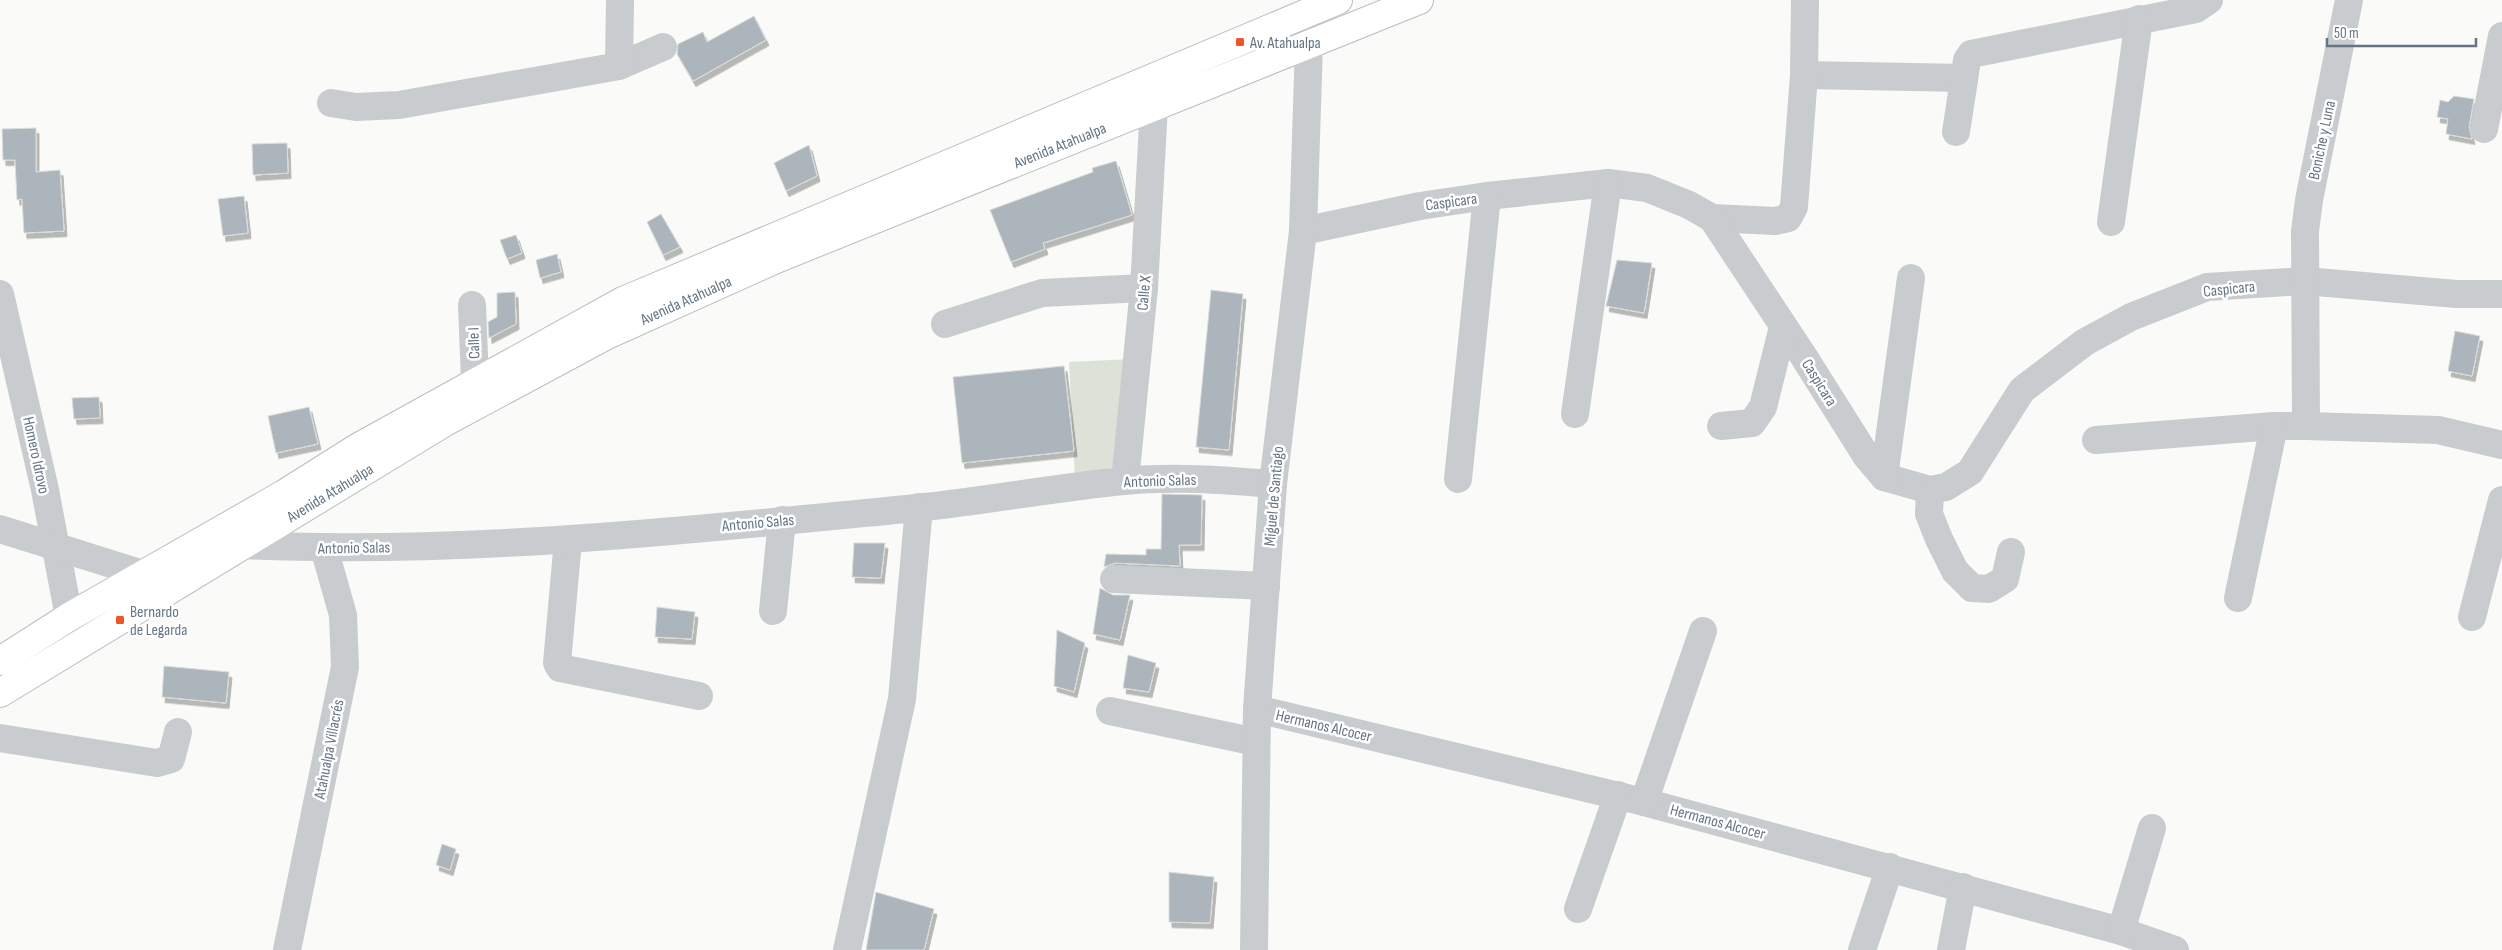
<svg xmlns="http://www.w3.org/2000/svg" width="2502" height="950" font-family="'Sofia Sans Condensed',sans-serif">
	<defs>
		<filter id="shadow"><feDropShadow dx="3" dy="5.5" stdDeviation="0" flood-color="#0004"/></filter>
	</defs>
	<rect width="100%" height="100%" fill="#fafaf8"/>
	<path fill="#dce2d8" d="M1132,359L1118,466L1075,478L1069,362Z"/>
	<g fill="#abb5bb" stroke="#dcdcda" filter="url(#shadow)">
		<path d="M754,16L766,40L693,81L677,54L678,44L703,32L707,42Z"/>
		<path d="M2454,96L2474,99L2469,127L2472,139L2446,134L2448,119L2437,117L2440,100L2448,102Z"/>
		<path d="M36,128V172L60,170L64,231L24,233L22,199L17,200L15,160H3L2,129Z"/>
		<path d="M287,143L288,173L253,175L252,144Z"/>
		<path d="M809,145L817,176L786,191L774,163Z"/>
		<path d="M1116,161L1132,215L1043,243L1045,249L1011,262L990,210L1093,172L1092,168Z"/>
		<path d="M244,196L248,233L223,236L218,199Z"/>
		<path d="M661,214L680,247L663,255L647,222Z"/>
		<path d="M516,235L522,253L507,259L500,240Z"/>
		<path d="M557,254L561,272L540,278L536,260Z"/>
		<path d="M1617,260L1652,263L1644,313L1606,306Z"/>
		<path d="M1211,290L1243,294L1229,450L1196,447Z"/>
		<path d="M515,292L516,324L489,338L488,322L497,317V293Z"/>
		<path d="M2455,331L2480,336L2472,376L2448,371Z"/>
		<path d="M1064,366L1074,451L962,463L953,377Z"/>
		<path d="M99,397L100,418L74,419L72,398Z"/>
		<path d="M309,407L318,444L276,453L268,416Z"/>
		<path d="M1162,494L1202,495L1201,545H1179L1180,566L1115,563L1104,567L1106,554L1146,555V549H1161Z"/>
		<path d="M854,543H885L881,578L852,577Z"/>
		<path d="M1100,588L1113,595H1130L1120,640L1093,634Z"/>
		<path d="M657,607L695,612L692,639L655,637Z"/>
		<path d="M1057,630L1085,643L1074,692L1054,686Z"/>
		<path d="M1128,655L1156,663L1149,692L1123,688Z"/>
		<path d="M164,666L229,672L226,703L162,697Z"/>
		<path d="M442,844L456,849L450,870L436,865Z"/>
		<path d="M1169,872L1214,877L1210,923L1169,922Z"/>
		<path d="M876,892L934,909L924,950H866Z"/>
	</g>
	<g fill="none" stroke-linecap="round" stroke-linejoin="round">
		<g stroke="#babec1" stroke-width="30">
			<g id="highway">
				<path d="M0,661L69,617L284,494L357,448L623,301L1338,0"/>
				<path id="s1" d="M0,693L445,422L607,335L776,259L1419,0"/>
			</g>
		</g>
		<g stroke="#c8cccf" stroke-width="28">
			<path d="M619,66L663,47"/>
			<path d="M1804,75L1964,78"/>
			<path d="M331,103L356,107L399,105L619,66L620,0"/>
			<path d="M2484,129L2502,36"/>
			<path d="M1956,132L1967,60L1971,54L2196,9L2209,0"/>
			<path d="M1712,218L1775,221L1788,218L1794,207L1804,75L1805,0"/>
			<path d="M2111,222L2139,19"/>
			<path d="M1303,231L1420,206L1487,196L1608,183L1647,188L1689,205L1712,218L1804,357L1867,457L1884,477L1930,490L1946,487L1970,472L2022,390L2085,342L2131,317L2207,287L2305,281L2456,294H2502"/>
			<path d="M0,294L45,490L69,617"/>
			<path d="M472,305L475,381"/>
			<path d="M945,324L1042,293L1144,288"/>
			<path d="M1575,414L1608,183"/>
			<path d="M1721,426L1752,423L1763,407L1783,327"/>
			<path d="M2306,426L2305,231L2309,200L2349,0"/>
			<path d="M2096,440L2274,426H2306L2438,430L2502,445"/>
			<path d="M1884,477L1911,278"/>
			<path d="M1458,479L1487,196"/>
			<path d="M1125,481L1144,288L1154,106"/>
			<path d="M1930,490L1929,514L1939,539L1955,571L1972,588L1989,589L2005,579L2011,552"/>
			<path d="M0,529L143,574"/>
			<path d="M568,540L557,663L560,668L699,696"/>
			<path d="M240,545C466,555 692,530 916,508C985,501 1053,488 1123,481C1173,476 1223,480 1273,484"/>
			<path d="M1114,579L1266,586"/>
			<path d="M2238,598L2274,426"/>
			<path d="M773,611L782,520"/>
			<path d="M2472,617L2502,500"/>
			<path d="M1257,709L1644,802L2121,931L2175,950"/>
			<path d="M1110,711L1256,742"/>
			<path d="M0,738L157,763L171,759L178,732"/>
			<path d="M1644,802L1703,631"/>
			<path d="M1578,909L1618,795"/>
			<path d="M2121,931L2152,828"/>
			<path d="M287,950L345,667L343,615L324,548"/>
			<path d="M847,950L902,699L919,507"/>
			<path d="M1254,950L1257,709L1273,484L1303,231L1309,44"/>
			<path d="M1862,950L1890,867"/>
			<path d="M1951,950L1963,887"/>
		</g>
		<use href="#highway" stroke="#fff" stroke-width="28"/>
	</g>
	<g fill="#ec5525" stroke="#fff" stroke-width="2">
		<rect x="1235" y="37" width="10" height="10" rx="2.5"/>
		<rect x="115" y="615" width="10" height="10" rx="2.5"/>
	</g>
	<g text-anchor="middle" stroke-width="5" stroke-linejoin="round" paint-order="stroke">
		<g font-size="16" fill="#637584" stroke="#fff" text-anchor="start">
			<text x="1250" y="48">Av. Atahualpa</text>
			<text x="130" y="617">Bernardo<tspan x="130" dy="18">de Legarda</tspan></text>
		</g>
		<g font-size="16" fill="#637584" stroke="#fff">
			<text transform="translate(2321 140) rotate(-78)" y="6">Boniche y Luna</text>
			<text dy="6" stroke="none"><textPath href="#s1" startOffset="1196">Avenida Atahualpa</textPath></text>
			<text transform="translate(1451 201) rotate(-8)" y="6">Caspicara</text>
			<text transform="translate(2229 288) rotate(-6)" y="6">Caspicara</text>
			<text transform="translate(1143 293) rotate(-85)" y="6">Calle X</text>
			<text dy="6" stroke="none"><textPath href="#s1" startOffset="791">Avenida Atahualpa</textPath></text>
			<text transform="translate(473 343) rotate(-92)" y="6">Calle I</text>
			<text transform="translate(1820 382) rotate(58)" y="6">Caspicara</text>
			<text transform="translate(37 455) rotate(78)" y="6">Homero Idrovo</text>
			<text transform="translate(1160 480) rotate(-2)" y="6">Antonio Salas</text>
			<text dy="6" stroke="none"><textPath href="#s1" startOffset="386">Avenida Atahualpa</textPath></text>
			<text transform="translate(1273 496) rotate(-85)" y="6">Miguel de Santiago</text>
			<text transform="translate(758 522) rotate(-5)" y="6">Antonio Salas</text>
			<text transform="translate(354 547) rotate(-1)" y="6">Antonio Salas</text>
			<text transform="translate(1324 725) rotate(13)" y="6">Hermanos Alcocer</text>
			<text transform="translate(328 749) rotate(-79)" y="6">Atahualpa Villacrés</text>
			<text transform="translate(1718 821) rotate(15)" y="6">Hermanos Alcocer</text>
		</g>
	</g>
	<path d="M2327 38v8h149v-8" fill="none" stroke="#637584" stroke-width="2.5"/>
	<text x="2334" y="38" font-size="15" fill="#637584" stroke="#ffffff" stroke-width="4" paint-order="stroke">50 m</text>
</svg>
